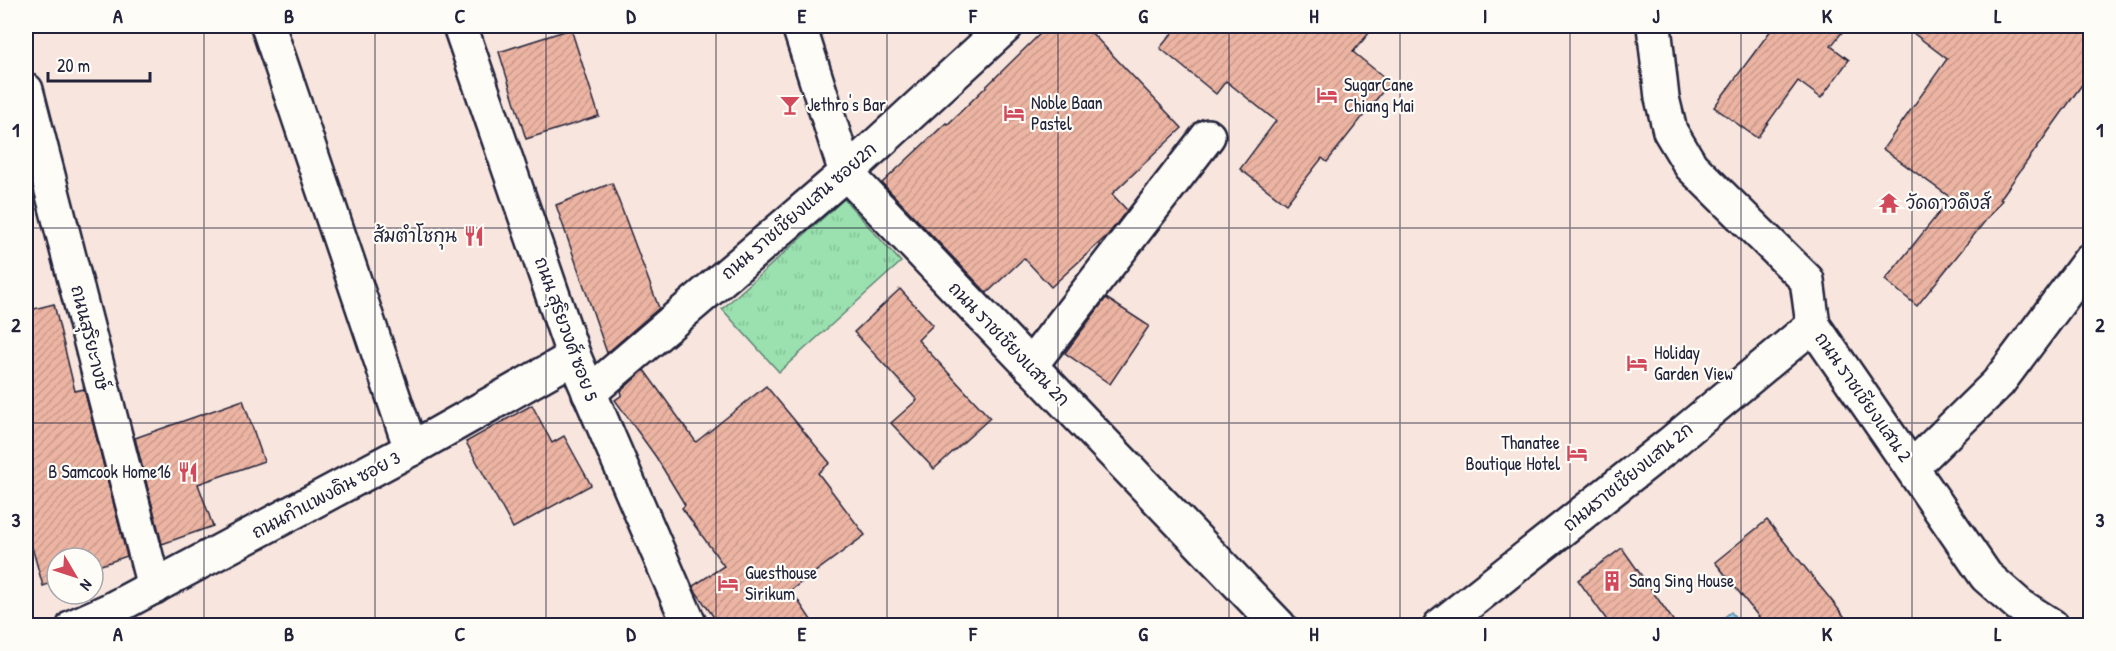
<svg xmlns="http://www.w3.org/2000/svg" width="2116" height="651" font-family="'Patrick Hand','Playpen Sans Thai',sans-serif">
	<defs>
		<pattern id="grass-tufts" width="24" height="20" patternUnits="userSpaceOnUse" patternTransform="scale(1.5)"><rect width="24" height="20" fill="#9ae1af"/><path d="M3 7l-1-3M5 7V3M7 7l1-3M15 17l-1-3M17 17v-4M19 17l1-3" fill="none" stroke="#84c197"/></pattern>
		<pattern id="building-hatch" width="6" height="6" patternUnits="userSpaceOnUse" patternTransform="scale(1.5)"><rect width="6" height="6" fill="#ecb4a2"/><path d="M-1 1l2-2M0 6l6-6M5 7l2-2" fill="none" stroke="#ca9a8c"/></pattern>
	</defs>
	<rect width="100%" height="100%" fill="#f8e6de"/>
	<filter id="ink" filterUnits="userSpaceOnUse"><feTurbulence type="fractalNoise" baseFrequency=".0167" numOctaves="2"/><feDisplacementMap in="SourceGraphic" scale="12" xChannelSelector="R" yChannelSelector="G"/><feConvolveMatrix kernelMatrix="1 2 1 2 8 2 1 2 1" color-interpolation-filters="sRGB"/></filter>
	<g filter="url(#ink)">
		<path fill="url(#grass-tufts)" stroke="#5e8275" stroke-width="1.5" d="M844,199L901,262L779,372L722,309Z"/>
		<path fill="#8dd1ef" stroke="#628ba7" stroke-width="1.5" d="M1731,612L1742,625H1714Z"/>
		<g fill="url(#building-hatch)" stroke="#22223b" stroke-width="1.5">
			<path d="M1048,26H1085L1182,128L1112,194L1127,210L1108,235L1051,287L1024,258L987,293L882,183L946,123L948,124Z"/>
			<path d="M1178,26H1375L1353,52L1390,82L1327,162L1322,158L1286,204L1240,169L1276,121L1226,81L1216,94L1160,48Z"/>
			<path d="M1774,26H1847L1831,46L1849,60L1821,98L1798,81L1757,138L1714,107Z"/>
			<path d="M1904,26H2091V72L2000,199L2002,200L1917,306L1885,280L1951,198L1883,149L1947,59Z"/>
			<path d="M571,29L599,116L526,139L499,52Z"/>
			<path d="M612,183L659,308L607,353L556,205Z"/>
			<path d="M900,289L933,325L918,340L990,418L934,469L891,423L917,400L854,332Z"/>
			<path d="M1106,298L1149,326L1110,384L1065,353Z"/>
			<path d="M54,304L75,391L84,389L127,556L93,568V558H57V581L43,586L26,526V311Z"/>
			<path d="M644,370L696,442L766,386L830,463L818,473L865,535L791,590L815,626H720L694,589L693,586L724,566L682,508L685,505L656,457L615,400L622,395L621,391Z"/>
			<path d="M243,400L264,461L198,484L213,526L162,544L135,438Z"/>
			<path d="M532,405L552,443L564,436L591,485L513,528L466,442Z"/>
			<path d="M1767,520L1852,626H1766L1715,562Z"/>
			<path d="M1622,548L1677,626H1611L1578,580Z"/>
		</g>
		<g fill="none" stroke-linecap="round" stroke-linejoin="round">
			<g stroke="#22223b" stroke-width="38">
				<g id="minor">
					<path d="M268,26L411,449"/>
					<path d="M460,26L574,357L690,626"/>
					<path d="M799,26L846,173L1279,626"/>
					<path d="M1654,26L1662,98L1670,131L1691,166L1807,280L1813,325L1986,576L2019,605L2052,626"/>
					<path d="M26,90L154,587"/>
					<path d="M1030,366L1208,136"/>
					<path d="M589,393L846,173L1006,26"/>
					<path d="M1912,467L1998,383L2090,260"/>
					<path d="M74,626L112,609L411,449L574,357"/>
					<path d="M1440,626L1670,444L1813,325"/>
				</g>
			</g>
			<use href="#minor" stroke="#fdfcf7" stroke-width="33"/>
		</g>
	</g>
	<path fill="none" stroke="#22223b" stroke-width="1.5" stroke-opacity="0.55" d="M204,26V626M375,26V626M546,26V626M716,26V626M887,26V626M1058,26V626M1229,26V626M1400,26V626M1570,26V626M1741,26V626M1912,26V626M26,228H2090M26,423H2090"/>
	<defs>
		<g id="hotel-bare" transform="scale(1.62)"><path d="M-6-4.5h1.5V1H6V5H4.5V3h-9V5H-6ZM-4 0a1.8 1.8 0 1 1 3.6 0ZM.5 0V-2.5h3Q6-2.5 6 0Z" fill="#d1495b" stroke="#fdfcf7" stroke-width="2.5" paint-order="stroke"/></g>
		<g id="bar-bare" transform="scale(1.62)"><path d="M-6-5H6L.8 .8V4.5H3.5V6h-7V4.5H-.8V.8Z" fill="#d1495b" stroke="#fdfcf7" stroke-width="2.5" paint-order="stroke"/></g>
		<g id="temple-bare" transform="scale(1.62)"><path d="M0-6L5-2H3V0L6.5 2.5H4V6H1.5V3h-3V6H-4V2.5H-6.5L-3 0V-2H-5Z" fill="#d1495b" stroke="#fdfcf7" stroke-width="2.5" paint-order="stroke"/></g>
		<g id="restaurant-bare" transform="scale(1.62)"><path d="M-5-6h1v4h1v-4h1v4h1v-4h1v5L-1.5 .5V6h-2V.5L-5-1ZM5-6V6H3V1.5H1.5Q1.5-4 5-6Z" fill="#d1495b" stroke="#fdfcf7" stroke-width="2.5" paint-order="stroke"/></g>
		<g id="building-bare" transform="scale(1.62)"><path d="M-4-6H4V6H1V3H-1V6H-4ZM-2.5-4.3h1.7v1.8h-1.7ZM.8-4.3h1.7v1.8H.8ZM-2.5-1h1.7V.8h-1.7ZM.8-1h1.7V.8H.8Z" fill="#d1495b" stroke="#fdfcf7" stroke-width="2.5" paint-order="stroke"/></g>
	</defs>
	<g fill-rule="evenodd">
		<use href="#hotel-bare" x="1327" y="95"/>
		<use href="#bar-bare" x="790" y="105"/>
		<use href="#hotel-bare" x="1014" y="113"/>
		<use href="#temple-bare" x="1889" y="203"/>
		<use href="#restaurant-bare" x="474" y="236"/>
		<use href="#hotel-bare" x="1637" y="363"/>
		<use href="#hotel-bare" x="1577" y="453"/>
		<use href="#restaurant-bare" x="188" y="472"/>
		<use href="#building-bare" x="1612" y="581"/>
		<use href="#hotel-bare" x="728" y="583"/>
	</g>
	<g text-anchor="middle" stroke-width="4.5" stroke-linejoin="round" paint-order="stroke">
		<g font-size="18" fill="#22223b" stroke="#fdfcf7" text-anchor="start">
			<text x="1344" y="91">SugarCane<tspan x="1344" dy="21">Chiang Mai</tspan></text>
			<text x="1031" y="109">Noble Baan<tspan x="1031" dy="21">Pastel</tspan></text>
			<text x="807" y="111">Jethro's Bar</text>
			<text x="1906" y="209">วัดดาวดึงส์</text>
			<text x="457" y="242" text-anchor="end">ส้มตำโชกุน</text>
			<text x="1654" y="359">Holiday<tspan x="1654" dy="21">Garden View</tspan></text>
			<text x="1560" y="449" text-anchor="end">Thanatee<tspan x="1560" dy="21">Boutique Hotel</tspan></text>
			<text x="171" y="478" text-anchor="end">B Samcook Home16</text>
			<text x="745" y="579">Guesthouse<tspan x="745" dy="21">Sirikum</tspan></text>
			<text x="1629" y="587">Sang Sing House</text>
		</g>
		<g font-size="18" fill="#22223b" stroke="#fdfcf7">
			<text transform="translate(799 211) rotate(-41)" y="6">ถนน ราชเชียงแสน ซอย2ก</text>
			<text transform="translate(566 329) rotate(70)" y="6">ถนน สุริยวงศ์ ซอย 5</text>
			<text transform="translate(90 338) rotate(76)" y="6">ถนนสุริยะางษ์</text>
			<text transform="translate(1009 344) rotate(46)" y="6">ถนน ราชเชียงแสน 2ก</text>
			<text transform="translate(1863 397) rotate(55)" y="6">ถนน ราชเชียงแสน 2</text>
			<text transform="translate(1628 477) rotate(-39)" y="6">ถนนราชเชียงแสน 2ก</text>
			<text transform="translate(326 495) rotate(-28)" y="6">ถนนกำแพงดิน ซอย 3</text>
		</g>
	</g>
	<rect width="2116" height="651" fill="none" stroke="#fdfcf7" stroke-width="66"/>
	<g transform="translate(75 576) rotate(129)"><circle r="28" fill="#fdfcf7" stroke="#a5a5ac" stroke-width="1.5"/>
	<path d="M0-4.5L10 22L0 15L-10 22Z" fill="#d1495b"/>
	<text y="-9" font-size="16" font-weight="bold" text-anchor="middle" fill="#22223b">N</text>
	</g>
	<path d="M48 72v9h102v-9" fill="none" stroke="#22223b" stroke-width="3"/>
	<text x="57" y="72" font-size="18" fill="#22223b" stroke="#fdfcf7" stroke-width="4.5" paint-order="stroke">20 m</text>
	<rect x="33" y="33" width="2050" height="585" fill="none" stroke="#22223b" stroke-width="2"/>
	<g font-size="20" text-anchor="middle" font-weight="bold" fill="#22223b">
		<text x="118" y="23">A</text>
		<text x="289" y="23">B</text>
		<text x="460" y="23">C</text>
		<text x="631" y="23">D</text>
		<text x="802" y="23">E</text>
		<text x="973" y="23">F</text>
		<text x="1143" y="23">G</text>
		<text x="1314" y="23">H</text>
		<text x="1485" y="23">I</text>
		<text x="1656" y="23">J</text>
		<text x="1827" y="23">K</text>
		<text x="1998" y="23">L</text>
		<text x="16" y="137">1</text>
		<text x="2100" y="137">1</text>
		<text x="16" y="332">2</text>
		<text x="2100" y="332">2</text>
		<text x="16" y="527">3</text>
		<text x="2100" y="527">3</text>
		<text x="118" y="641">A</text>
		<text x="289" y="641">B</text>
		<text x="460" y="641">C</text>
		<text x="631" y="641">D</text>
		<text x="802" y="641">E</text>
		<text x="973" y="641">F</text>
		<text x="1143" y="641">G</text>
		<text x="1314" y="641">H</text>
		<text x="1485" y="641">I</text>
		<text x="1656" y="641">J</text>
		<text x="1827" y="641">K</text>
		<text x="1998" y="641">L</text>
	</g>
</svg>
